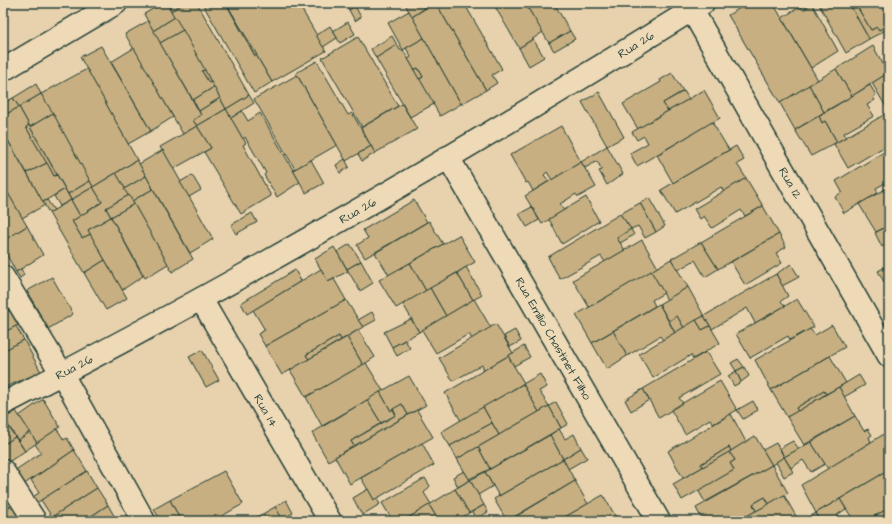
<svg xmlns="http://www.w3.org/2000/svg" width="892" height="524" font-family="'Architects Daughter',sans-serif">
	<rect width="100%" height="100%" fill="#e8d2ae"/>
	<filter id="ink" filterUnits="userSpaceOnUse"><feTurbulence type="fractalNoise" baseFrequency=".025" numOctaves="2"/><feDisplacementMap in="SourceGraphic" scale="8" xChannelSelector="R" yChannelSelector="G"/><feConvolveMatrix kernelMatrix="1 2 1 2 8 2 1 2 1" color-interpolation-filters="sRGB"/></filter>
	<g filter="url(#ink)">
		<g fill="#c7af81" stroke="#1f3d34">
			<path d="M163,3H167L175,17L153,31L144,14Z"/>
			<path d="M176,3H184L171,11L169,7Z"/>
			<path d="M184,3H197L249,95L226,109L171,11Z"/>
			<path d="M197,3H226L272,82L254,93L202,3L198,5Z"/>
			<path d="M226,3H298L326,51L272,82Z"/>
			<path d="M345,3H361L349,10Z"/>
			<path d="M407,3H422L425,8L412,17L405,4Z"/>
			<path d="M434,3H436L486,90L461,104L412,17Z"/>
			<path d="M436,3H464L502,69L492,75L497,83L486,90Z"/>
			<path d="M493,3H525L543,32L519,48Z"/>
			<path d="M525,3H554L570,31L549,43Z"/>
			<path d="M749,3H773L818,80L780,103L728,15Z"/>
			<path d="M818,3H849L869,39L846,53Z"/>
			<path d="M849,3H855L871,30L877,27L879,30L882,28L884,31L869,39Z"/>
			<path d="M855,3H885L889,9V24L879,30L877,27L871,30Z"/>
			<path d="M812,4L838,51L811,68L782,18L801,6L803,10Z"/>
			<path d="M227,5L257,55L255,56Z"/>
			<path d="M355,6L361,17L355,21L349,10Z"/>
			<path d="M409,11L424,38L403,50L388,23Z"/>
			<path d="M175,17L183,30L160,43L153,31Z"/>
			<path d="M148,21L201,115L193,120L197,126L183,134L125,34Z"/>
			<path d="M348,22L355,34L340,43L333,31Z"/>
			<path d="M330,26L337,38L323,47L316,35Z"/>
			<path d="M183,30L205,70L202,71L209,83L211,82L214,87L193,100L160,43Z"/>
			<path d="M570,31L575,39L554,51L549,43Z"/>
			<path d="M392,36L397,45L376,58L371,49Z"/>
			<path d="M358,37L398,106L362,127L322,58Z"/>
			<path d="M424,38L461,104L440,116L419,79L423,77L418,68L414,70L408,59L411,57L406,48Z"/>
			<path d="M533,39L544,57L529,66L519,48Z"/>
			<path d="M397,45L400,50H403L434,104L410,117L376,58Z"/>
			<path d="M101,46L151,131L128,144L80,57Z"/>
			<path d="M873,46L888,73L852,96L836,69Z"/>
			<path d="M134,48L173,117L151,131L111,62Z"/>
			<path d="M317,61L348,115L352,113L371,146L346,161L296,73Z"/>
			<path d="M418,68L423,77L419,79L414,70Z"/>
			<path d="M87,69L137,160L93,187L41,94Z"/>
			<path d="M836,69L852,96L824,112L809,85Z"/>
			<path d="M205,70L211,82L209,83L202,71Z"/>
			<path d="M672,73L683,91L663,103L668,111L638,129L623,104L661,82L660,80Z"/>
			<path d="M888,73L889,74V112L872,83Z"/>
			<path d="M297,75L337,145L295,169L254,99Z"/>
			<path d="M36,84L41,94L19,107L13,98Z"/>
			<path d="M809,85L824,112L795,130L780,103Z"/>
			<path d="M870,85L876,95L873,97L875,100L867,105L874,116L844,133L846,137L837,142L825,121L822,123L819,116Z"/>
			<path d="M214,87L220,98L199,111L193,100Z"/>
			<path d="M704,90L720,118L637,166L630,153L648,143L644,136L637,140L632,132Z"/>
			<path d="M684,91L689,99L668,111L663,103Z"/>
			<path d="M599,92L624,137L607,146L582,102Z"/>
			<path d="M41,94L53,113L30,127L19,107Z"/>
			<path d="M249,95L254,103L231,118L226,109Z"/>
			<path d="M13,98L19,107L3,116V103Z"/>
			<path d="M220,98L226,109L197,126L193,120L201,115L199,111Z"/>
			<path d="M402,104L417,129L375,153L361,128Z"/>
			<path d="M19,107L29,125L26,127L47,163L27,173L3,132V116Z"/>
			<path d="M226,109L246,143L243,145L271,196L241,214L204,152L211,148L197,126Z"/>
			<path d="M242,111L248,121L260,113L300,182L277,197L264,175L266,173L245,137L243,139L231,118Z"/>
			<path d="M53,113L90,181L68,194L30,127Z"/>
			<path d="M887,113L889,117V144L848,168L834,144Z"/>
			<path d="M819,116L822,123L825,121L837,142L811,156L795,130Z"/>
			<path d="M712,122L729,150L673,183L657,155Z"/>
			<path d="M29,125L30,127L57,175L54,176L26,127Z"/>
			<path d="M197,126L211,148L173,169L160,147Z"/>
			<path d="M561,126L581,162L552,180L547,172L544,175L549,181L533,191L528,182L526,183L510,155Z"/>
			<path d="M3,132L45,205L22,218L3,185Z"/>
			<path d="M371,146L375,153L362,161L358,154Z"/>
			<path d="M607,146L623,174L607,185L599,171L602,170L597,161L585,168L581,162Z"/>
			<path d="M736,146L744,160L737,164L746,178L724,192L721,187L675,214L661,190Z"/>
			<path d="M889,149V181L876,188L878,193L844,213L835,197L842,192L836,181Z"/>
			<path d="M163,150L213,239L190,253L139,164Z"/>
			<path d="M345,159L349,167L340,173L336,165Z"/>
			<path d="M137,160L146,176L124,189L116,173Z"/>
			<path d="M311,160L324,183L306,193L293,170Z"/>
			<path d="M581,162L596,187L578,197L576,194L560,204L564,211L542,224L525,196Z"/>
			<path d="M47,163L54,176L57,175L65,189L43,202L27,173Z"/>
			<path d="M116,173L129,195L106,208L111,217L88,230L91,234L82,238L72,221L102,202L93,187Z"/>
			<path d="M192,175L201,190L189,197L180,182Z"/>
			<path d="M146,176L153,189L132,201L124,189Z"/>
			<path d="M746,178L763,206L745,216L741,210L712,228L704,216L700,219L694,209Z"/>
			<path d="M90,181L93,187L71,200L68,194Z"/>
			<path d="M93,187L102,202L80,216L71,200Z"/>
			<path d="M889,187V225L876,232L859,204Z"/>
			<path d="M65,189L71,200L60,206L54,196Z"/>
			<path d="M153,189L193,259L172,272L132,201Z"/>
			<path d="M8,193L27,226L3,241V195Z"/>
			<path d="M129,195L134,204L111,217L106,208Z"/>
			<path d="M586,197L599,221L562,244L549,219Z"/>
			<path d="M649,198L665,226L656,232L640,203Z"/>
			<path d="M47,200L54,210L49,213L43,202Z"/>
			<path d="M71,200L80,216L72,221L82,238L91,234L105,260L84,273L49,213Z"/>
			<path d="M414,200L427,222L365,258L357,245L368,238L363,230Z"/>
			<path d="M640,203L656,232L645,238L638,226L631,229L620,214Z"/>
			<path d="M134,204L168,264L145,278L111,217Z"/>
			<path d="M763,206L779,234L718,269L701,242Z"/>
			<path d="M532,207L539,220L527,227L519,214Z"/>
			<path d="M252,213L257,222L236,234L231,225Z"/>
			<path d="M620,214L631,229L617,238L625,250L605,262L601,256L560,279L548,257Z"/>
			<path d="M111,217L143,276L122,290L88,230Z"/>
			<path d="M429,221L443,244L389,275L375,253Z"/>
			<path d="M889,225V251L885,245L882,247L875,233Z"/>
			<path d="M27,226L43,255L16,272L3,248V241Z"/>
			<path d="M631,229L634,235L620,243L617,238Z"/>
			<path d="M779,234L786,247L776,253L782,263L745,285L731,262Z"/>
			<path d="M459,235L475,262L426,291L410,263Z"/>
			<path d="M642,240L658,268L589,307L573,280Z"/>
			<path d="M701,242L718,269L705,277L695,260L678,270L671,259Z"/>
			<path d="M350,244L361,261L347,269L337,252Z"/>
			<path d="M334,247L348,271L328,282L315,259Z"/>
			<path d="M671,259L688,287L667,300L651,271Z"/>
			<path d="M105,260L127,298L106,310L84,273Z"/>
			<path d="M361,261L373,283L360,291L347,269Z"/>
			<path d="M410,263L426,291L396,308L379,280Z"/>
			<path d="M791,264L799,277L782,286L776,274Z"/>
			<path d="M889,265V279L884,282L878,271Z"/>
			<path d="M466,267L482,295L473,300L457,273Z"/>
			<path d="M21,269L24,275L20,278L16,272Z"/>
			<path d="M321,269L328,282L334,279L346,300L265,346L258,334L265,330L253,310Z"/>
			<path d="M295,270L301,281L247,314L241,303Z"/>
			<path d="M651,271L664,293L652,300L655,306L592,343L576,315Z"/>
			<path d="M457,273L473,300L446,316L430,288Z"/>
			<path d="M776,274L788,296L781,301L785,306L755,323L747,308L712,329L704,316Z"/>
			<path d="M52,277L73,314L48,329L27,291Z"/>
			<path d="M688,287L704,316L684,328L677,316L669,321L659,304Z"/>
			<path d="M430,288L446,316L419,332L403,304Z"/>
			<path d="M3,297L10,310L3,314Z"/>
			<path d="M474,299L491,328L472,339L469,334L436,353L422,330Z"/>
			<path d="M797,299L814,327L790,340L788,336L750,358L736,334Z"/>
			<path d="M346,300L363,327L341,340L339,336L306,355L309,359L282,375L265,346Z"/>
			<path d="M659,304L675,333L663,340L660,336L627,356L613,331Z"/>
			<path d="M10,310L18,325L3,333V314Z"/>
			<path d="M372,312L376,320L363,327L358,320Z"/>
			<path d="M677,316L684,328L675,333L669,321Z"/>
			<path d="M704,316L710,326L702,330L696,320Z"/>
			<path d="M411,319L419,332L392,347L384,332Z"/>
			<path d="M696,320L702,330L710,326L720,343L693,359L691,355L653,378L639,354Z"/>
			<path d="M496,324L513,353L484,370L482,365L453,381L439,358Z"/>
			<path d="M832,325L845,347L771,390L755,360L810,329L815,335Z"/>
			<path d="M16,326L24,340L3,351V333Z"/>
			<path d="M358,330L375,357L363,365L347,337Z"/>
			<path d="M515,330L521,341L510,347L504,336Z"/>
			<path d="M613,331L627,356L607,369L592,343Z"/>
			<path d="M339,336L341,340L309,359L306,355Z"/>
			<path d="M347,337L363,365L306,397L290,370Z"/>
			<path d="M24,340L41,372L3,388V351Z"/>
			<path d="M405,340L410,348L397,356L392,347Z"/>
			<path d="M524,346L530,357L514,366L508,356Z"/>
			<path d="M202,350L219,380L206,387L189,357Z"/>
			<path d="M706,352L720,374L679,398L683,403L659,418L643,389Z"/>
			<path d="M508,356L524,383L461,421L445,393Z"/>
			<path d="M830,356L846,383L826,394L824,391L796,408L798,411L787,417L771,390Z"/>
			<path d="M738,359L744,367L736,371L731,363Z"/>
			<path d="M366,363L383,391L322,426L306,397Z"/>
			<path d="M744,367L749,376L741,382L736,371Z"/>
			<path d="M736,371L741,382L734,386L728,376Z"/>
			<path d="M540,374L547,387L539,391L549,406L539,412L523,384Z"/>
			<path d="M859,375L865,385L844,397L839,387Z"/>
			<path d="M409,376L426,405L408,415L402,404L391,411L380,392Z"/>
			<path d="M720,381L737,410L713,424L710,419L685,434L671,410Z"/>
			<path d="M523,384L539,412L499,435L483,407Z"/>
			<path d="M839,387L855,416L804,445L787,417Z"/>
			<path d="M643,389L649,400L631,411L625,400Z"/>
			<path d="M824,391L826,394L798,411L796,408Z"/>
			<path d="M380,392L391,411L393,409L396,415L381,423L367,400Z"/>
			<path d="M43,399L60,427L37,443L19,416Z"/>
			<path d="M367,400L381,423L351,441L354,446L328,461L312,433Z"/>
			<path d="M753,401L758,410L743,419L737,410Z"/>
			<path d="M556,402L568,424L561,428L549,406Z"/>
			<path d="M402,404L408,415L354,446L351,441L396,415L393,409Z"/>
			<path d="M549,406L561,428L490,469L478,447Z"/>
			<path d="M483,407L492,423L450,446L441,432Z"/>
			<path d="M417,410L433,437L350,484L335,457Z"/>
			<path d="M16,411L30,432L18,440L4,419Z"/>
			<path d="M731,414L746,442L731,451L729,447L701,464L703,467L683,478L668,451Z"/>
			<path d="M855,416L864,431L868,429L872,435L869,437L871,442L828,469L811,442Z"/>
			<path d="M3,418L15,437L3,445Z"/>
			<path d="M492,423L499,435L457,459L450,446Z"/>
			<path d="M57,429L64,440L67,438L74,450L23,485L14,471L41,453L35,444Z"/>
			<path d="M559,429L565,439L574,434L581,448L563,459L550,435Z"/>
			<path d="M889,431V470L816,513L801,485Z"/>
			<path d="M30,432L37,443L25,451L18,440Z"/>
			<path d="M550,435L563,459L499,496L485,472Z"/>
			<path d="M755,436L772,465L705,502L698,490L734,470L730,463L735,460L729,452Z"/>
			<path d="M15,437L25,451L4,465L3,445Z"/>
			<path d="M793,441L799,449L784,457L780,448Z"/>
			<path d="M811,442L825,464L811,472L803,460L791,468L784,457Z"/>
			<path d="M422,443L434,465L374,500L361,478Z"/>
			<path d="M776,443L784,457L772,465L763,450Z"/>
			<path d="M478,447L490,469L469,479L457,459Z"/>
			<path d="M729,447L731,451L703,467L701,464Z"/>
			<path d="M581,448L587,458L568,469L563,459Z"/>
			<path d="M74,450L87,471L35,504L31,498L39,493L31,480Z"/>
			<path d="M729,452L735,460L730,463L734,470L682,500L673,484Z"/>
			<path d="M784,457L793,472L784,477L776,462Z"/>
			<path d="M563,459L575,481L507,521L494,499Z"/>
			<path d="M772,465L788,493L769,504L765,497L753,504L756,511L738,521H703L696,508Z"/>
			<path d="M889,470V508L866,521H854L840,499Z"/>
			<path d="M87,471L97,488L52,517L41,500Z"/>
			<path d="M224,471L243,504L213,521H181L170,500Z"/>
			<path d="M464,471L470,480L458,487L453,477Z"/>
			<path d="M485,472L493,486L478,495L470,480Z"/>
			<path d="M425,478L430,486L424,493L431,504L403,521H393L382,503Z"/>
			<path d="M470,480L484,505L469,513L455,489Z"/>
			<path d="M575,481L588,504L558,521H511L510,520Z"/>
			<path d="M97,488L108,505L84,521H55L52,517Z"/>
			<path d="M368,489L374,500L376,498L380,504L362,515L353,498Z"/>
			<path d="M455,489L469,513L456,521H439L429,505Z"/>
			<path d="M603,495L616,517L610,521H558Z"/>
			<path d="M784,495L797,518L792,521H738Z"/>
			<path d="M765,497L769,504L756,511L753,504Z"/>
			<path d="M840,499L846,509L837,515L841,521H821L816,513Z"/>
			<path d="M170,500L181,521H161L154,509Z"/>
			<path d="M286,500L293,513L282,519L275,507Z"/>
			<path d="M13,504L21,517L13,521H3V511Z"/>
			<path d="M108,505L117,521H84Z"/>
			<path d="M429,505L439,521H403Z"/>
			<path d="M484,505L488,512L476,519L472,512Z"/>
			<path d="M275,507L284,521H250Z"/>
			<path d="M889,508V521H866Z"/>
			<path d="M816,513L821,521H810L808,518Z"/>
		</g>
		<g fill="none" stroke-linecap="round" stroke-linejoin="round">
			<g stroke="#1f3d34" stroke-width="25">
				<g id="minor">
					<path id="s1" d="M692,10L889,356"/>
					<path id="s2" d="M448,157L659,521"/>
					<path d="M3,277L62,374L144,521"/>
					<path id="s3" d="M201,299L330,521"/>
					<path id="s4" d="M3,404C242,282 475,145 703,3"/>
					<path d="M3,471L35,521"/>
				</g>
			</g>
			<g stroke="#1f3d34" stroke-width="25">
				<path id="secondary" d="M3,70L116,3"/>
			</g>
			<use href="#minor" stroke="#efdab8" stroke-width="22"/>
			<use href="#secondary" stroke="#efdab8" stroke-width="22"/>
		</g>
	</g>
	<g text-anchor="middle" stroke-width="3" stroke-linejoin="round" paint-order="stroke">
		<g font-size="12" fill="#1f3d34" stroke="#efdab8">
			<text dy="4" stroke="none"><textPath href="#s4" startOffset="728">Rua 26</textPath></text>
			<text dy="4" stroke="none"><textPath href="#s1" startOffset="199">Rua 12</textPath></text>
			<text dy="4" stroke="none"><textPath href="#s4" startOffset="404">Rua 26</textPath></text>
			<text dy="4" stroke="none"><textPath href="#s2" startOffset="210">Rua Emílio Chastinet Filho</textPath></text>
			<text dy="4" stroke="none"><textPath href="#s4" startOffset="80">Rua 26</textPath></text>
			<text dy="4" stroke="none"><textPath href="#s3" startOffset="129">Rua 14</textPath></text>
		</g>
	</g>
	<rect width="892" height="524" fill="none" stroke="#efdab8" stroke-width="16"/>
	<rect x="8" y="8" width="876" height="508" fill="none" stroke="#1f3d34" stroke-width="1.5" filter="url(#ink)"/>
</svg>
